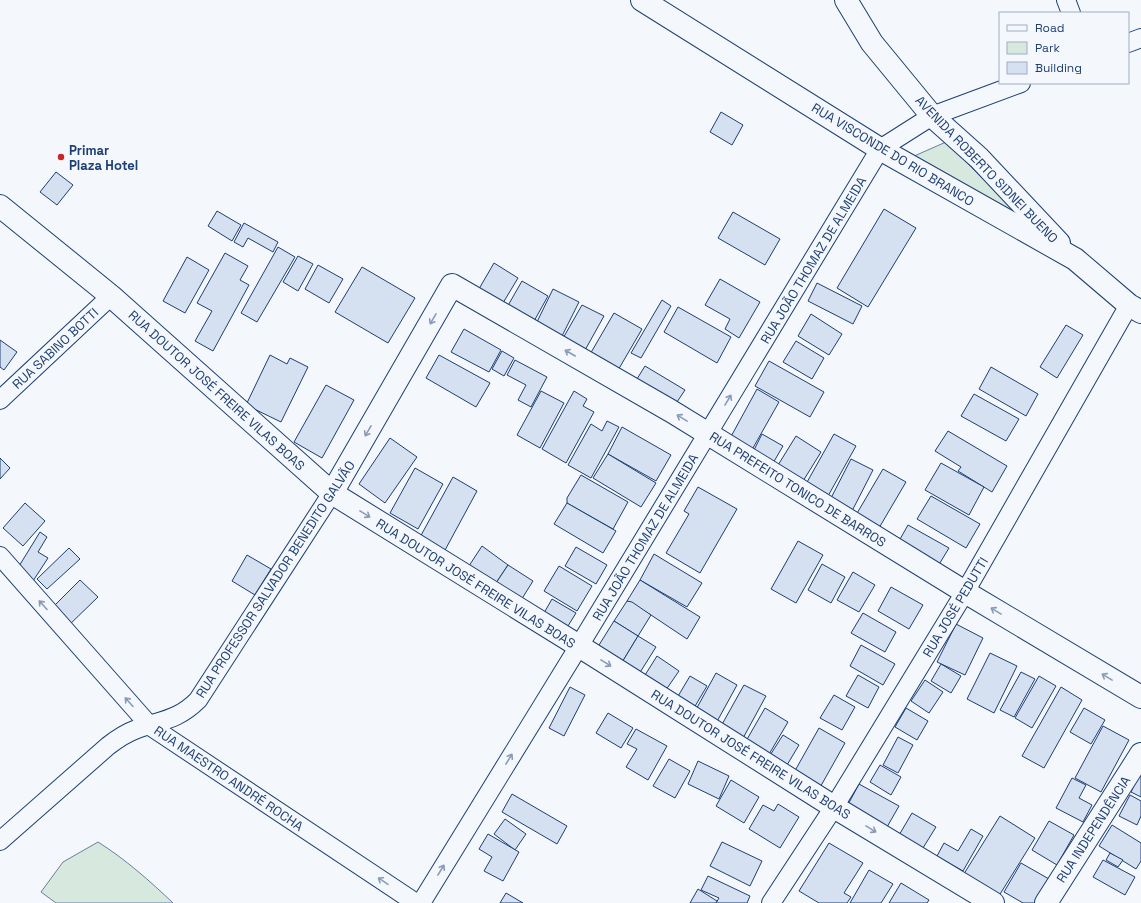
<svg xmlns="http://www.w3.org/2000/svg" width="1141" height="903" font-family="'Space Grotesk',sans-serif">
	<rect width="100%" height="100%" fill="#f4f7fb"/>
	<g fill="#d7e8df" stroke="#687fa3">
		<path d="M946,142L1034,230L912,157Z"/>
		<path d="M98,842C125,859 150,881 173,903H56L41,892L63,862Z"/>
	</g>
	<g fill="#d5e0f0" stroke="#1d3f73">
		<path d="M721,112L743,125L732,145L710,132Z"/>
		<path d="M56,172L73,185L57,205L40,192Z"/>
		<path d="M884,209L916,228L868,307L837,288Z"/>
		<path d="M217,211L241,225L232,241L208,226Z"/>
		<path d="M733,212L780,239L765,265L718,238Z"/>
		<path d="M244,223L278,242L273,252L248,238L243,247L234,242Z"/>
		<path d="M278,247L295,257L257,322L241,313Z"/>
		<path d="M225,253L248,266L240,280L249,285L213,351L195,341L212,311L197,303Z"/>
		<path d="M298,256L313,264L298,291L283,282Z"/>
		<path d="M187,257L209,270L185,313L163,301Z"/>
		<path d="M494,263L518,278L500,308L476,294Z"/>
		<path d="M318,265L343,279L329,303L305,289Z"/>
		<path d="M362,267L415,298L388,343L335,312Z"/>
		<path d="M720,279L760,302L739,338L725,329L730,319L705,305Z"/>
		<path d="M522,281L548,296L533,323L506,309Z"/>
		<path d="M817,283L862,306L853,324L808,301Z"/>
		<path d="M553,289L579,302L561,338L536,324Z"/>
		<path d="M662,300L671,306L641,358L631,353Z"/>
		<path d="M582,305L604,316L584,352L562,340Z"/>
		<path d="M678,307L731,337L717,363L664,332Z"/>
		<path d="M614,313L642,329L617,372L589,356Z"/>
		<path d="M811,314L842,334L829,355L798,336Z"/>
		<path d="M1066,325L1083,335L1057,378L1040,367Z"/>
		<path d="M464,329L501,350L489,372L451,352Z"/>
		<path d="M0,340L17,352L4,370L0,367Z"/>
		<path d="M796,341L824,358L812,379L783,362Z"/>
		<path d="M502,351L514,358L504,376L492,369Z"/>
		<path d="M270,355L287,364L290,358L308,367L281,422L246,405Z"/>
		<path d="M439,355L490,383L476,407L426,378Z"/>
		<path d="M515,360L547,377L531,407L518,400L526,385L507,375Z"/>
		<path d="M769,361L824,392L810,417L755,386Z"/>
		<path d="M645,366L685,390L671,411L632,387Z"/>
		<path d="M991,367L1038,394L1026,416L979,389Z"/>
		<path d="M326,385L354,400L322,458L294,442Z"/>
		<path d="M757,389L779,402L749,455L728,442Z"/>
		<path d="M541,391L564,403L540,448L517,435Z"/>
		<path d="M574,391L587,399L583,406L594,412L566,463L542,449Z"/>
		<path d="M974,394L1019,419L1006,441L961,416Z"/>
		<path d="M607,421L619,427L591,478L568,465L591,424L602,431Z"/>
		<path d="M622,427L671,455L656,481L608,454Z"/>
		<path d="M948,431L1007,466L992,492L958,471L961,467L935,451Z"/>
		<path d="M762,434L783,446L769,470L750,458Z"/>
		<path d="M834,434L856,446L828,496L806,484Z"/>
		<path d="M796,436L821,452L800,486L775,470Z"/>
		<path d="M390,438L417,457L385,503L359,484Z"/>
		<path d="M608,454L656,483L641,507L593,478Z"/>
		<path d="M0,458L10,468L0,479Z"/>
		<path d="M851,459L873,470L852,511L830,500Z"/>
		<path d="M941,463L984,487L969,515L925,490Z"/>
		<path d="M415,468L443,484L418,529L390,513Z"/>
		<path d="M883,469L906,482L879,528L856,515Z"/>
		<path d="M581,475L628,502L613,529L567,503V498Z"/>
		<path d="M453,477L477,491L444,552L419,539Z"/>
		<path d="M698,487L737,509L700,573L666,553L689,514L684,511Z"/>
		<path d="M931,496L980,524L966,548L917,519Z"/>
		<path d="M25,503L45,521L23,546L3,528Z"/>
		<path d="M567,503L616,531L603,553L554,524Z"/>
		<path d="M908,525L949,548L935,571L895,548Z"/>
		<path d="M40,532L47,537L38,552L48,558L33,581L16,571Z"/>
		<path d="M798,541L823,555L796,603L771,589Z"/>
		<path d="M482,546L508,565L492,589L465,572Z"/>
		<path d="M576,547L607,565L596,584L565,566Z"/>
		<path d="M69,548L80,559L47,589L37,579Z"/>
		<path d="M654,554L702,583L687,607L640,580Z"/>
		<path d="M247,555L271,569L255,595L232,581Z"/>
		<path d="M822,564L845,577L831,603L808,590Z"/>
		<path d="M508,565L533,581L518,605L492,589Z"/>
		<path d="M559,566L592,586L577,611L544,591Z"/>
		<path d="M853,572L875,585L859,612L837,600Z"/>
		<path d="M80,580L98,597L66,628L49,611Z"/>
		<path d="M640,580L700,617L687,639L651,615L627,601Z"/>
		<path d="M891,587L923,605L909,629L878,611Z"/>
		<path d="M552,599L576,613L563,634L540,620Z"/>
		<path d="M627,601L632,602L651,615L638,636L614,621Z"/>
		<path d="M863,613L896,632L885,652L851,633Z"/>
		<path d="M614,621L638,636L621,664L594,653Z"/>
		<path d="M956,624L983,638L965,675L937,662Z"/>
		<path d="M638,636L656,647L639,674L621,664Z"/>
		<path d="M861,645L895,664L883,685L850,666Z"/>
		<path d="M990,653L1017,666L994,713L967,699Z"/>
		<path d="M657,656L679,671L661,697L640,683Z"/>
		<path d="M941,664L961,676L951,693L931,681Z"/>
		<path d="M1021,672L1035,679L1014,717L1000,710Z"/>
		<path d="M716,673L737,685L714,727L693,715Z"/>
		<path d="M858,675L879,687L868,708L846,696Z"/>
		<path d="M690,676L707,686L691,713L674,703Z"/>
		<path d="M1039,676L1056,686L1032,728L1015,718Z"/>
		<path d="M925,680L943,692L929,713L911,701Z"/>
		<path d="M744,685L766,696L742,740L720,728Z"/>
		<path d="M570,687L585,695L564,736L549,728Z"/>
		<path d="M1061,687L1082,700L1044,768L1022,756Z"/>
		<path d="M834,695L855,707L842,730L820,718Z"/>
		<path d="M765,708L788,722L765,761L742,748Z"/>
		<path d="M906,708L928,721L917,740L895,727Z"/>
		<path d="M1084,708L1105,720L1091,744L1070,732Z"/>
		<path d="M608,713L633,728L621,748L596,733Z"/>
		<path d="M1103,726L1129,740L1101,792L1075,778Z"/>
		<path d="M819,728L845,743L818,791L792,776Z"/>
		<path d="M636,729L667,746L648,780L626,767L637,749L627,744Z"/>
		<path d="M783,735L799,745L784,770L767,760Z"/>
		<path d="M898,737L913,745L898,773L883,765Z"/>
		<path d="M669,759L690,771L675,798L653,786Z"/>
		<path d="M698,761L729,776L719,799L688,784Z"/>
		<path d="M880,765L901,777L891,795L870,782Z"/>
		<path d="M1141,771V797L1131,792Z"/>
		<path d="M1072,778L1086,785L1079,798L1092,805L1083,822L1056,808Z"/>
		<path d="M731,780L759,797L744,823L716,806Z"/>
		<path d="M859,784L899,806L883,834L844,812Z"/>
		<path d="M512,794L567,826L557,844L502,812Z"/>
		<path d="M1130,795L1141,801V816L1137,825L1119,816Z"/>
		<path d="M778,804L799,817L780,848L749,829L763,805L774,811Z"/>
		<path d="M912,813L936,827L918,856L895,842Z"/>
		<path d="M1000,816L1035,838L997,899L962,877Z"/>
		<path d="M505,819L526,834L515,850L494,834Z"/>
		<path d="M1049,821L1074,835L1057,865L1032,850Z"/>
		<path d="M1112,825L1141,843V861L1136,869L1099,846Z"/>
		<path d="M971,829L983,836L963,871L937,856L944,843L958,851Z"/>
		<path d="M488,834L519,852L503,881L484,871L492,857L479,849Z"/>
		<path d="M722,842L762,861L750,886L710,866Z"/>
		<path d="M829,843L863,863L844,893L851,897L847,903H819L799,891Z"/>
		<path d="M1110,853L1123,860L1118,867L1106,860Z"/>
		<path d="M1103,860L1135,877L1125,895L1093,877Z"/>
		<path d="M1021,863L1049,879L1036,903H1023L1004,892Z"/>
		<path d="M869,870L893,884L881,903H850Z"/>
		<path d="M708,876L750,896L747,903H716L719,898L701,890Z"/>
		<path d="M901,883L929,900L927,903H889Z"/>
		<path d="M698,889L717,901L716,903H690Z"/>
		<path d="M506,893L523,903H500Z"/>
	</g>
	<g fill="none" stroke-linecap="round" stroke-linejoin="round">
		<g stroke="#1d3f73" stroke-width="20">
			<g id="street">
				<path d="M1066,0L1071,13"/>
				<path d="M1128,43L1141,38"/>
				<path d="M0,400L111,296"/>
				<path d="M0,556L150,726L416,903"/>
				<path d="M0,841L108,746C117,739 126,733 137,729C162,720 178,720 198,700L332,493"/>
				<path d="M421,903L579,646L880,149L932,116L1021,83"/>
				<path d="M771,903L834,807L965,592L1129,305"/>
			</g>
		</g>
		<g stroke="#1d3f73" stroke-width="24">
			<g id="secondary">
				<path d="M642,0L880,149L1075,259L1129,305L1141,312"/>
				<path d="M846,0L872,43L932,116L979,158L1059,243"/>
				<path d="M0,206L111,296L332,493L579,646L834,807L993,903"/>
				<path d="M332,493L452,285L671,411L965,592L1141,697"/>
				<path d="M1046,903L1141,754"/>
			</g>
		</g>
		<use href="#street" stroke="#f4f7fb" stroke-width="18"/>
		<use href="#secondary" stroke="#f4f7fb" stroke-width="22"/>
	</g>
	<defs><path id="oneway-shaft" d="M-6 0H5M1.5-3L5.5 0L1.5 3" fill="none" stroke-width="1.6" stroke-linecap="round" stroke-linejoin="round"/></defs>
	<g stroke="#889bb7">
		<use href="#oneway-shaft" transform="translate(433 319) rotate(120)"/>
		<use href="#oneway-shaft" transform="translate(570 353) rotate(-150)"/>
		<use href="#oneway-shaft" transform="translate(728 400) rotate(-59)"/>
		<use href="#oneway-shaft" transform="translate(682 418) rotate(-149)"/>
		<use href="#oneway-shaft" transform="translate(368 431) rotate(120)"/>
		<use href="#oneway-shaft" transform="translate(365 514) rotate(32)"/>
		<use href="#oneway-shaft" transform="translate(43 605) rotate(-132)"/>
		<use href="#oneway-shaft" transform="translate(996 611) rotate(-149)"/>
		<use href="#oneway-shaft" transform="translate(606 663) rotate(32)"/>
		<use href="#oneway-shaft" transform="translate(1107 677) rotate(-149)"/>
		<use href="#oneway-shaft" transform="translate(129 702) rotate(-132)"/>
		<use href="#oneway-shaft" transform="translate(509 759) rotate(-58)"/>
		<use href="#oneway-shaft" transform="translate(871 829) rotate(31)"/>
		<use href="#oneway-shaft" transform="translate(441 870) rotate(-58)"/>
		<use href="#oneway-shaft" transform="translate(383 881) rotate(-146)"/>
	</g>
	<circle fill="#c62828" stroke="#f4f7fb" stroke-width="1.5" cx="61" cy="157" r="4"/>
	<g text-anchor="middle" stroke-width="3" stroke-linejoin="round" paint-order="stroke">
		<g font-size="13" font-weight="bold" fill="#1d3f73" stroke="#f4f7fb" text-anchor="start">
			<text x="69" y="155">Primar<tspan x="69" dy="15">Plaza Hotel</tspan></text>
		</g>
		<g font-size="13" fill="#1d3f73" stroke="#f4f7fb">
			<text transform="translate(893 154) rotate(31)" y="5">RUA VISCONDE DO RIO BRANCO</text>
			<text transform="translate(987 169) rotate(46)" y="5">AVENIDA ROBERTO SIDNEI BUENO</text>
			<text transform="translate(813 260) rotate(-59)" y="5">RUA JOÃO THOMAZ DE ALMEIDA</text>
			<text transform="translate(55 348) rotate(-43)" y="5">RUA SABINO BOTTI</text>
			<text transform="translate(217 390) rotate(42)" y="5">RUA DOUTOR JOSÉ FREIRE VILAS BOAS</text>
			<text transform="translate(798 489) rotate(32)" y="5">RUA PREFEITO TONICO DE BARROS</text>
			<text transform="translate(645 537) rotate(-59)" y="5">RUA JOÃO THOMAZ DE ALMEIDA</text>
			<text transform="translate(275 579) rotate(-57)" y="5">RUA PROFESSOR SALVADOR BENEDITO GALVÃO</text>
			<text transform="translate(476 583) rotate(32)" y="5">RUA DOUTOR JOSÉ FREIRE VILAS BOAS</text>
			<text transform="translate(955 607) rotate(-59)" y="5">RUA JOSÉ PEDUTTI</text>
			<text transform="translate(751 754) rotate(32)" y="5">RUA DOUTOR JOSÉ FREIRE VILAS BOAS</text>
			<text transform="translate(229 778) rotate(34)" y="5">RUA MAESTRO ANDRÉ ROCHA</text>
			<text transform="translate(1093 829) rotate(-57)" y="5">RUA INDEPENDÊNCIA</text>
		</g>
	</g>
	<rect x="999" y="12" width="130" height="72" fill="#f4f7fb" stroke="#9eadc5"/>
	<rect x="1007" y="25" width="20" height="6" fill="#f4f7fb" stroke="#9eadc5"/>
	<text x="1035" y="32" font-size="12" fill="#1d3f73">Road</text>
	<rect x="1007" y="42" width="20" height="12" fill="#d7e8df" stroke="#9eadc5"/>
	<text x="1035" y="52" font-size="12" fill="#1d3f73">Park</text>
	<rect x="1007" y="62" width="20" height="12" fill="#d5e0f0" stroke="#9eadc5"/>
	<text x="1035" y="72" font-size="12" fill="#1d3f73">Building</text>
</svg>
